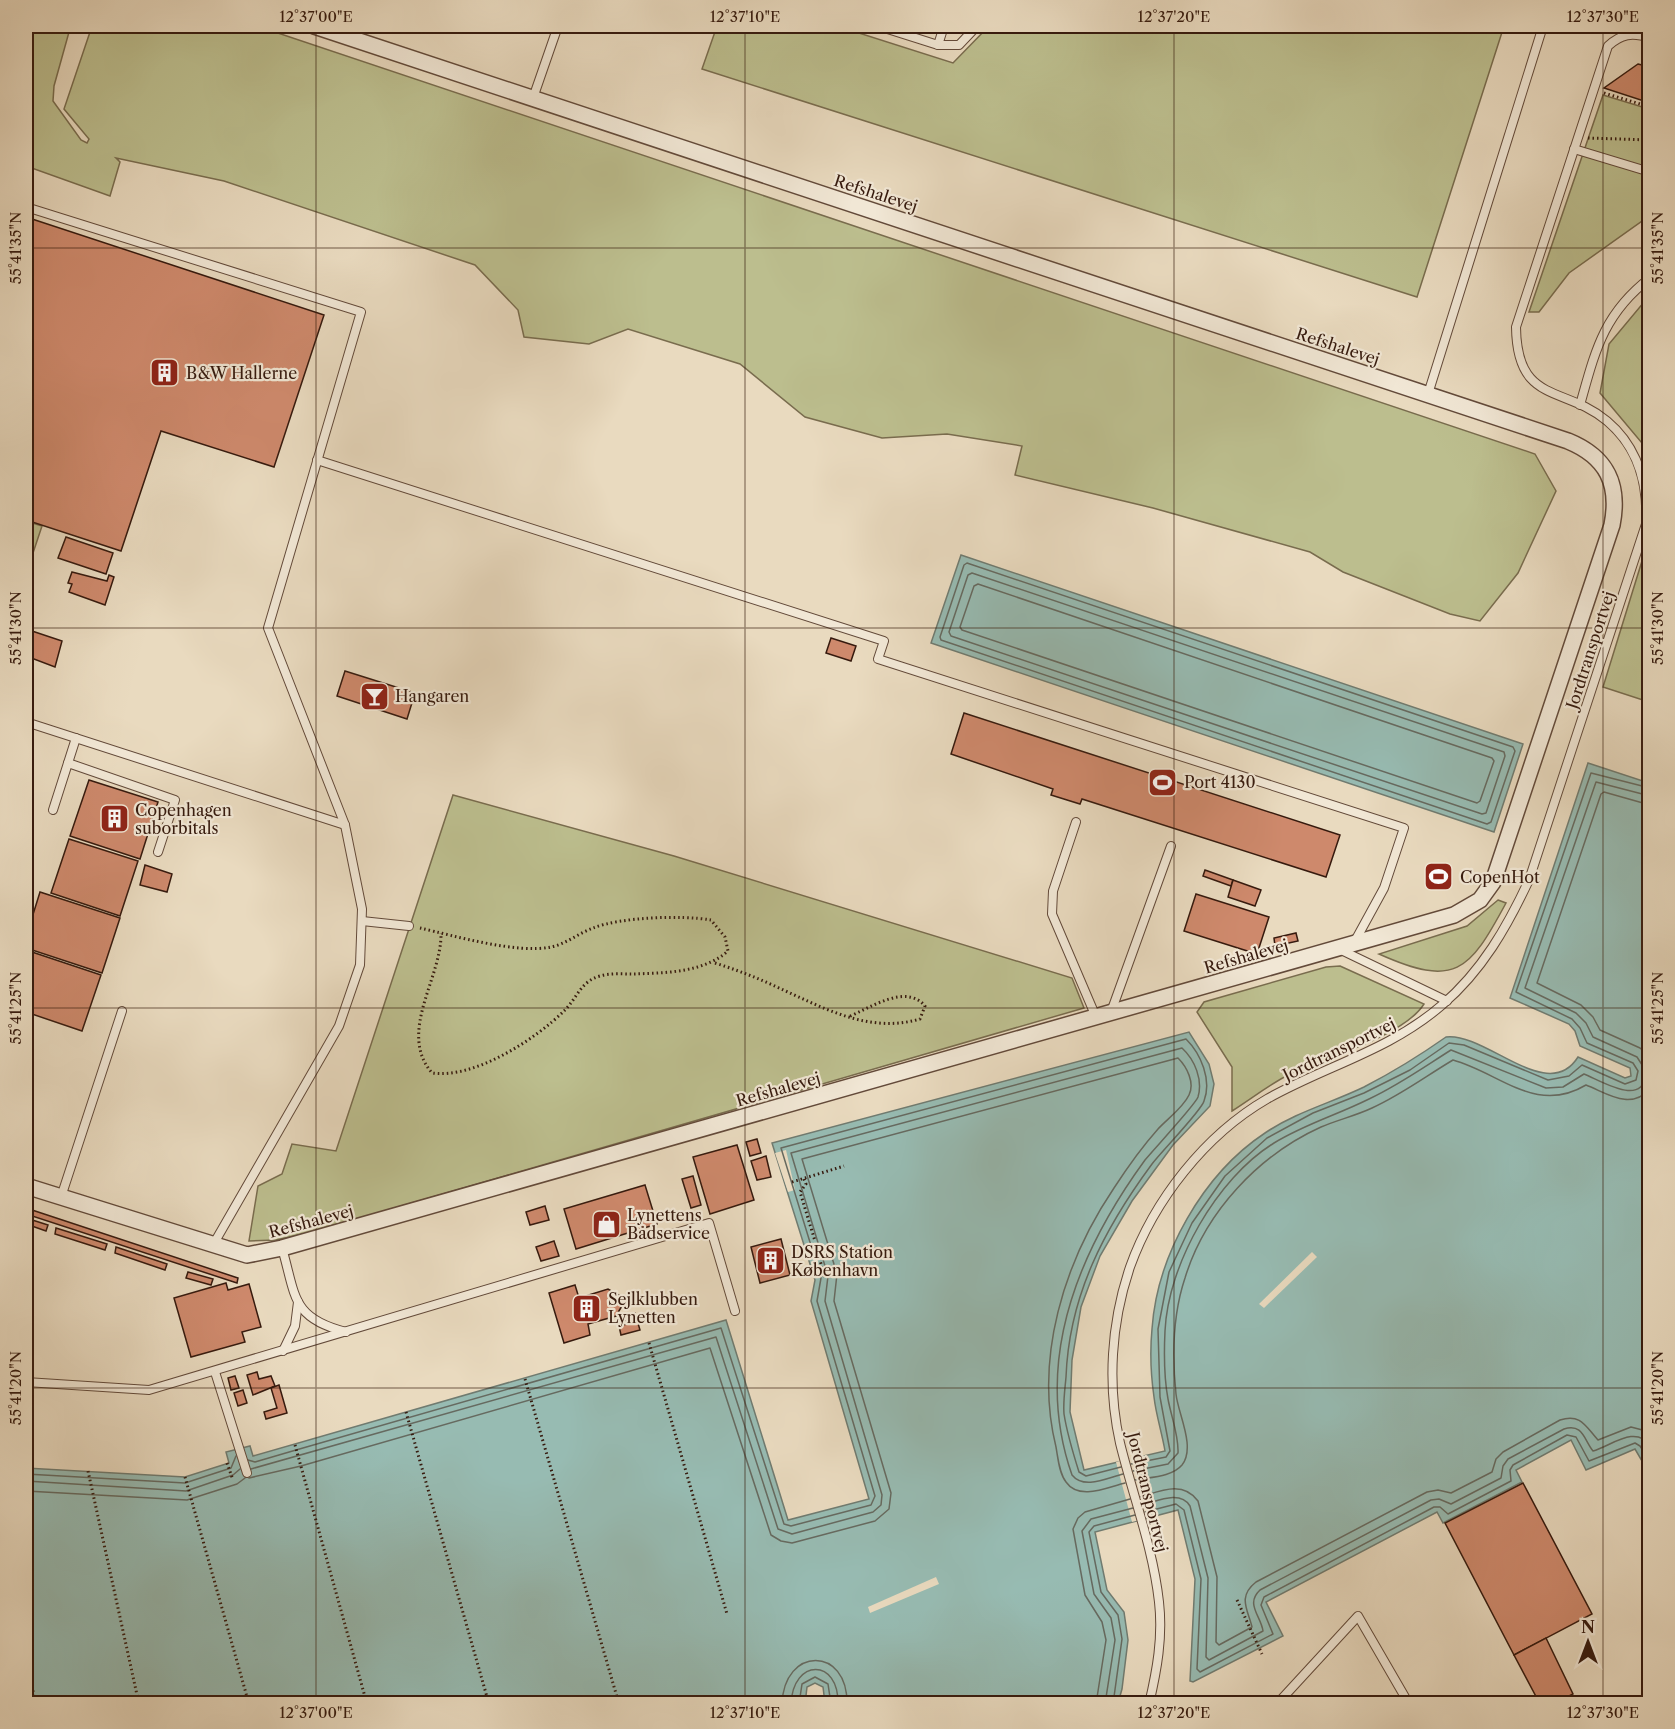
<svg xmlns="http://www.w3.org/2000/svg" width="1675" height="1729" viewBox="0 0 1675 1729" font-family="'Libre Caslon Text',serif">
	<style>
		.green { fill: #bcbe8e; stroke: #796c4e; stroke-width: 1.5 }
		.water { fill: #97bbb2; stroke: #707b70; stroke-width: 1.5 }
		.pier { fill: #e9dabf }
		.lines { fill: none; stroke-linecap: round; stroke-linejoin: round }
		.shore { stroke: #666a60; stroke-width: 1.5 }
		.building { fill: #ce896c; stroke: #361a0e; stroke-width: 1.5 }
		.service-casing { stroke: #634a3a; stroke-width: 10 }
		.minor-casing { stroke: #634a3a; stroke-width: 18 }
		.path { stroke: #361a0e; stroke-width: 3; stroke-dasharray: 1.5 3; stroke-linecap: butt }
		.service { stroke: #f1e7d5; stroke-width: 8 }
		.minor { stroke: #f1e7d5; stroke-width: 15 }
		.ticks { fill: none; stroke: #361a0e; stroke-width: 1.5; stroke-opacity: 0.45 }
		.labels { text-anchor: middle; stroke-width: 4.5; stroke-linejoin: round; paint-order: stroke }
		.street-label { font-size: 16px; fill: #361a0e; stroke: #f1e7d5 }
		.poi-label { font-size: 16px; fill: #361a0e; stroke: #f1e7d5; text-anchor: start }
		.neatline { fill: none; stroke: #361a0e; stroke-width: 2 }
		.ticks-label { font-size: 15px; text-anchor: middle; fill: #361a0e }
	</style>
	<rect width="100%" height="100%" fill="#e9dabf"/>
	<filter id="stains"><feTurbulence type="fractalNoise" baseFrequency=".00333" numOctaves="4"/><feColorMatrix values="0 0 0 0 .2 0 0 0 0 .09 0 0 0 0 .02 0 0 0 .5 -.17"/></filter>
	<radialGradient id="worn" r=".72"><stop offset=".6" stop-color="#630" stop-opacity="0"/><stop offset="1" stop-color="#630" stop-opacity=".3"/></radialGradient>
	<g class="green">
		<polygon points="26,26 83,26 69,32 54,86 53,101 81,140 87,143 89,139 64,109 92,26 257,26 1535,454 1556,491 1518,573 1480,621 1450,614 1343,572 1310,552 1153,508 1015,475 1022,446 947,434 882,438 805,417 740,364 628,329 589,344 524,337 518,310 475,265 224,181 116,158 120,162 110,196 26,166"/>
		<polygon points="717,26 837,26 953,63 989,26 1203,26 1226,33 1228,26 1504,26 1417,297 702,69"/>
		<polygon points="1603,95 1649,109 1649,216 1569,273 1539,312 1529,312"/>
		<polygon points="1649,296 1649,465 1642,443 1600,393 1609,344"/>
		<polygon points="26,521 42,526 26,574"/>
		<polygon points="1649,526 1650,702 1649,702 1603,687 1646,548"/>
		<polygon points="453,795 674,856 1072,978 1084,1008 312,1232 276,1240 249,1241 258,1186 282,1174 292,1144 336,1151"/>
		<path d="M1498 900 1506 903C1469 972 1455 988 1379 954L1467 926Z"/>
		<path d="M1340 966 1424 1004C1404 1036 1325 1058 1290 1074 1270 1084 1251 1099 1232 1111V1067L1197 1012 1204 1002 1326 967Z"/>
	</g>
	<g class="water">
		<polygon points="961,555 1523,744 1494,832 931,643"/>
		<path d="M1588 763 1649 783V1473L1635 1449 1586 1470 1571 1440 1516 1470 1522 1482 1443 1523 1437 1512 1266 1602 1283 1636 1193 1682 1190 1681 1195 1579 1178 1510 1095 1532 1107 1590 1124 1612 1128 1640 1122 1689 1118 1703H825L823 1687 815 1683 807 1687 805 1704 26 1703V1468L185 1477 229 1463 226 1452 250 1446 253 1456 726 1320 788 1520 869 1499 811 1301 815 1280 772 1143 1189 1032 1209 1064 1214 1084 1210 1106 1173 1145 1132 1201 1100 1256 1081 1307 1072 1360 1070 1412 1084 1470 1165 1451C1162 1433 1156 1415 1154 1397 1151 1376 1150 1350 1152 1329 1157 1255 1203 1174 1265 1133 1296 1112 1331 1103 1364 1087 1393 1072 1419 1056 1446 1037 1486 1032 1548 1105 1578 1057L1625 1078 1631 1076 1630 1068 1580 1046 1575 1031 1569 1024 1510 998Z"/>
	</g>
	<g class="pier">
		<polygon points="786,1150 795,1190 788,1192 775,1153"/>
		<polygon points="1312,1252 1317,1257 1264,1308 1259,1304"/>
		<polygon points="1134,1457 1151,1517 1132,1522 1116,1462"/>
		<polygon points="936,1577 939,1584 870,1613 868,1607"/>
	</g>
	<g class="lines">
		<g class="shore">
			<polygon points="967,563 1513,747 1515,751 1491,822 1487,824 941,640 940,637 964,565"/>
			<polygon points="972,573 1504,752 1505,756 1486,813 1482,814 951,636 949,632 968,575"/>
			<polygon points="978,584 1492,758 1494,761 1480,801 1477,803 962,630 960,627 974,586"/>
			<polyline points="1650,805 1604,792 1601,794 1537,983 1581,1005 1593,1017 1600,1030 1640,1048 1650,1057"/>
			<path d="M248 1460 255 1462 296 1450 721 1328 784 1524 791 1526 871 1505 875 1496 817 1301 821 1278 781 1148 1186 1039C1201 1054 1212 1080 1204 1101 1202 1110 1161 1152 1152 1164 1104 1229 1069 1296 1066 1377 1065 1389 1063 1402 1064 1414 1067 1433 1073 1453 1079 1472L1086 1476 1121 1467"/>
			<polyline points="1131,1464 1166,1457 1170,1451 1160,1397 1158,1329 1169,1272 1192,1223 1225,1176 1267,1138 1313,1113 1364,1093 1410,1070 1449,1043 1464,1045 1548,1080 1569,1076 1582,1065 1625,1084 1636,1080 1638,1071 1633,1063 1587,1043 1580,1028 1572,1019 1516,992 1591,773 1650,788"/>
			<path d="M251 1469 716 1337 778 1529 792 1534 873 1512 881 1505 882 1495 825 1301 828 1276 791 1153 1182 1048C1195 1060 1203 1080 1198 1097 1195 1105 1154 1149 1145 1160 1078 1252 1032 1361 1072 1475 1084 1490 1107 1478 1123 1474"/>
			<path d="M1133 1471 1168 1464 1178 1453C1179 1436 1171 1416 1168 1399 1164 1378 1164 1352 1165 1331 1168 1264 1217 1178 1274 1143 1305 1124 1337 1115 1369 1099 1399 1085 1424 1067 1451 1050L1546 1088 1563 1087 1584 1074C1602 1081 1645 1109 1646 1071L1637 1057 1593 1037 1586 1023 1576 1013 1525 988 1596 782 1650 796"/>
			<polyline points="26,1474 185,1483 231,1468 236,1456"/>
			<path d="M249 1478 301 1466 710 1348 771 1535 781 1541 792 1543 875 1521 889 1509 891 1493 834 1301 837 1274 802 1159 1178 1058C1187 1067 1195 1083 1189 1095 1183 1108 1167 1119 1158 1129 1142 1147 1127 1168 1114 1188 1064 1262 1034 1358 1056 1447 1058 1458 1059 1473 1066 1482 1079 1501 1108 1487 1125 1483"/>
			<path d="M1135 1480C1150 1477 1172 1477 1182 1465 1196 1447 1178 1414 1176 1394 1172 1356 1173 1314 1185 1278 1205 1212 1259 1155 1321 1127 1337 1120 1355 1116 1372 1108 1401 1095 1426 1076 1453 1060 1500 1073 1536 1115 1586 1085 1607 1093 1630 1111 1650 1089"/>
			<polyline points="26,1481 186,1491 233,1475 240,1469"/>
			<polyline points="26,1491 187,1500 237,1484 245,1478"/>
			<path d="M1140 1497C1160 1491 1183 1480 1198 1501L1217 1577 1216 1642 1219 1645 1252 1627C1248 1610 1237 1597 1256 1582L1427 1492 1438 1490 1451 1493 1492 1472 1496 1459 1503 1452 1560 1420C1581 1413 1586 1427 1598 1440L1631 1427 1650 1432"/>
			<path d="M1143 1505C1158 1501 1180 1490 1190 1506L1208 1578 1206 1657 1209 1660 1263 1631C1261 1616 1245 1604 1260 1590L1431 1500 1439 1499 1451 1504 1501 1478 1503 1466 1508 1459 1564 1429C1583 1423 1584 1440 1593 1451 1611 1446 1636 1424 1650 1446"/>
			<polyline points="1145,1512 1176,1504 1184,1510 1201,1579 1197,1669 1200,1672 1273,1634 1261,1605 1264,1597 1434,1507 1440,1507 1448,1514 1511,1481 1510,1470 1513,1465 1567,1435 1576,1437 1589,1461 1635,1443 1640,1446 1650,1461"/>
			<path d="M782 1704C784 1646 848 1646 847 1704"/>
			<path d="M791 1704C793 1658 839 1658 838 1704"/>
			<polyline points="799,1704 802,1684 815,1677 828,1684 831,1704"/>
			<polyline points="1096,1704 1106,1640 1102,1622 1085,1595 1073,1529 1078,1518 1085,1512 1130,1499"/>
			<polyline points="1105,1704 1115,1640 1111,1618 1094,1594 1082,1531 1091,1519 1133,1508"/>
			<polyline points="1113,1704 1122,1639 1118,1615 1101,1592 1089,1532 1094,1526 1135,1515"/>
		</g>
	</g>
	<g class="building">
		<polygon points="1638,64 1650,67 1650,103 1604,88"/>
		<polygon points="26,217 324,315 274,467 161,431 121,551 26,520"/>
		<polygon points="66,537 113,553 106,574 58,558"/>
		<polygon points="72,572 107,581 109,575 114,577 105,605 69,592 72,584 68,583"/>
		<polygon points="26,629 62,641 55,667 26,656"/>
		<polygon points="831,638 856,646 851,661 826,653"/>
		<polygon points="345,671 415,693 407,719 337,696"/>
		<polygon points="964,713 1340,835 1326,877 1082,799 1080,804 1051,795 1053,789 951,754"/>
		<polygon points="89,780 158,802 140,859 70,836"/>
		<polygon points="69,839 138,861 120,916 51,893"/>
		<polygon points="145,865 172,874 167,892 140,885"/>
		<polygon points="1205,870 1233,880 1231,886 1203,876"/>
		<polygon points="1233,880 1261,890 1255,906 1228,897"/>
		<polygon points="40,892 120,918 102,973 26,948 26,937"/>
		<polygon points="1196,894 1269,917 1257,954 1184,931"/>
		<polygon points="1296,933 1298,941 1275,946 1274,938"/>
		<polygon points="26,950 101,975 82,1031 26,1012"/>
		<polygon points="757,1139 761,1153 750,1156 746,1142"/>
		<polygon points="737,1145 754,1200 710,1214 693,1157"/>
		<polygon points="766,1156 771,1177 757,1180 751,1161"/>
		<polygon points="693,1176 701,1205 691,1208 682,1179"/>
		<polygon points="645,1185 657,1224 576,1249 564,1209"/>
		<polygon points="545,1206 549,1220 530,1225 526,1212"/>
		<polygon points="26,1208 238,1278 237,1283 26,1214"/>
		<polygon points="26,1218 48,1225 46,1231 26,1224"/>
		<polygon points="56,1228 107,1244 105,1250 55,1234"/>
		<polygon points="781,1239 790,1275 760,1283 751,1247"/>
		<polygon points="554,1241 559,1256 541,1261 536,1247"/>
		<polygon points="116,1247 167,1264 165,1270 115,1253"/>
		<polygon points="188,1272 213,1279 211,1285 186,1278"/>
		<polygon points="226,1283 228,1290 249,1284 261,1327 242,1332 245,1342 191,1357 174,1298"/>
		<polygon points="575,1285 579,1298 608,1289 626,1299 616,1316 588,1324 590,1335 564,1343 549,1293"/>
		<polygon points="635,1313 640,1330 621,1335 619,1326 627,1324 624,1316"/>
		<polygon points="257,1372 259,1379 271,1376 275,1386 253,1395 247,1375"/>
		<polygon points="235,1376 239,1388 231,1390 228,1378"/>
		<polygon points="279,1385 287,1413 266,1419 264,1412 277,1408 271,1388"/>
		<polygon points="243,1390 247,1403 238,1406 234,1393"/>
		<polygon points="1523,1483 1592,1614 1514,1655 1445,1523"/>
		<polygon points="1546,1638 1573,1694 1553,1704 1540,1704 1514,1655"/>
	</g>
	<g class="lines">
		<defs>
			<g id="service">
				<polyline points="878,26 938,45 944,26"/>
				<polyline points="938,45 959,45 977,26"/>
				<polyline points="533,98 558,26"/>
				<polyline points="1574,149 1650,172"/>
				<polyline points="26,207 361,312 268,628 345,825 362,909 360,965 339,1026 213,1245"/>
				<polyline points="1428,394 1543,26"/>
				<path d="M1580 405C1595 352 1603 314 1650 278"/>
				<polyline points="317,460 884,641 878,659 1404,828 1384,888 1355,941"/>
				<polyline points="26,722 345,825"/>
				<polyline points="68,763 175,800 158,852"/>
				<polyline points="53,810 76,738"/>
				<polyline points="1076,822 1053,891 1052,914 1096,1017"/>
				<polyline points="362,921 409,926"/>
				<polyline points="1339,949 1447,1001"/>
				<polyline points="1111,1012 1171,846"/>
				<polyline points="61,1197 122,1011"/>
				<path d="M282 1248C296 1296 291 1318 346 1332"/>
				<polyline points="283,1351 295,1326 298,1302"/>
				<polyline points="215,1372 247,1473"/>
				<polyline points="26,1382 149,1390 709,1223 735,1311"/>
				<path d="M1149 1704C1157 1670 1163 1637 1159 1602 1153 1548 1133 1496 1120 1443 1107 1385 1111 1323 1130 1267 1154 1200 1205 1135 1267 1099 1325 1066 1389 1051 1442 1005 1482 971 1507 927 1529 880L1646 524C1648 484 1639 448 1607 421 1564 385 1517 405 1516 327L1608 46C1621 34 1632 32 1650 38"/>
				<polyline points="1277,1704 1358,1616 1409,1704"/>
			</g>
			<path id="minor" d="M26 1186 247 1255 282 1248 1454 915 1480 900 1493 882 1612 525C1620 484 1607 457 1568 441L314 26"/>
		</defs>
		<use href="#service" class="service-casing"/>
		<use href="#minor" class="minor-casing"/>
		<g class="path">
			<polyline points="1604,93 1650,107"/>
			<polyline points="1588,138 1650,140"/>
			<path d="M420 928C455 936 517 954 551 947 566 944 579 933 593 928 621 917 682 915 711 920L725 937 728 951C703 973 664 973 632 974 622 974 610 973 600 976 581 981 577 998 565 1010 535 1040 474 1079 432 1073 397 1032 442 978 441 933"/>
			<path d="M715 963C737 970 758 978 779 988 824 1008 869 1034 920 1019L925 1006C906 983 870 1008 848 1017"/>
			<polyline points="804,1179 806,1184 800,1192 815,1241"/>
			<polyline points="792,1182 844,1166"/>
			<polyline points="816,1245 825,1279"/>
			<polyline points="807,1253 817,1249"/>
			<polyline points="649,1343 727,1614"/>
			<polyline points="525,1379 619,1704"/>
			<polyline points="406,1412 489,1704"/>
			<polyline points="295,1445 367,1704"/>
			<polyline points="227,1463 233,1480"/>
			<polyline points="88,1471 139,1704"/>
			<polyline points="185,1477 249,1704"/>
			<polyline points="1237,1600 1262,1654"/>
			<polyline points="26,1646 35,1704"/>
		</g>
		<use href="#service" class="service"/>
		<use href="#minor" class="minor"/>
	</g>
	<path class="ticks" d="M316 26V1704M745 26V1704M1174 26V1704M1603 26V1704M26 248H1650M26 628H1650M26 1008H1650M26 1388H1650"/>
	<defs>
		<symbol id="building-square" viewBox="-11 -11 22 22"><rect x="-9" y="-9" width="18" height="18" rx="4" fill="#8f2418" stroke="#f1e7d5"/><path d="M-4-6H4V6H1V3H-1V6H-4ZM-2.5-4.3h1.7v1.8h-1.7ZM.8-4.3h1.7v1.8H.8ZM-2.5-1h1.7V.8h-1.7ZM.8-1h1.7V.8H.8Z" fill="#fff"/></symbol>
		<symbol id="bar-square" viewBox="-11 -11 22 22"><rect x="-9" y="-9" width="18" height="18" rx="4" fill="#8f2418" stroke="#f1e7d5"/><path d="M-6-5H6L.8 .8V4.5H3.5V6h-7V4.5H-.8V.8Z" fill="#fff"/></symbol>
		<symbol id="stadium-square" viewBox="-11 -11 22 22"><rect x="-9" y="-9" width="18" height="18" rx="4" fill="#8f2418" stroke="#f1e7d5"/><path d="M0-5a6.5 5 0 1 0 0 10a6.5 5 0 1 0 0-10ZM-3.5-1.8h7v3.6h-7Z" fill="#fff"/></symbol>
		<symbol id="shop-square" viewBox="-11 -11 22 22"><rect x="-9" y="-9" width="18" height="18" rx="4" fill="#8f2418" stroke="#f1e7d5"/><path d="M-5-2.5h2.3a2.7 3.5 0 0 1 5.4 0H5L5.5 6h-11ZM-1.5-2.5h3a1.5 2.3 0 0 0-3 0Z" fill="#fff"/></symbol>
	</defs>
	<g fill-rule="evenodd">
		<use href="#building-square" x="148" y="356" width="33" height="33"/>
		<use href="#bar-square" x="358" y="680" width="33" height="33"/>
		<use href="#stadium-square" x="1146" y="766" width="33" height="33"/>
		<use href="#building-square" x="98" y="802" width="33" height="33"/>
		<use href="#stadium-square" x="1422" y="860" width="33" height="33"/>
		<use href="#shop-square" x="590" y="1208" width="33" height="33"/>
		<use href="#building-square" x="754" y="1244" width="33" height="33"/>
		<use href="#building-square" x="570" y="1292" width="33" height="33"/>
	</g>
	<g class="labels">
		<g class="street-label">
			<text transform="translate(876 193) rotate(18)" y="6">Refshalevej</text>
			<text transform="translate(1338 346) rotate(18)" y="6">Refshalevej</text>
			<text transform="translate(1590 650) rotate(-72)" y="6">Jordtransportvej</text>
			<text transform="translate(1246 956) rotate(-16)" y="6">Refshalevej</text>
			<text transform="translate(1339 1049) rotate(-26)" y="6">Jordtransportvej</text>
			<text transform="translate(778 1089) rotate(-16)" y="6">Refshalevej</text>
			<text transform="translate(311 1221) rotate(-15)" y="6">Refshalevej</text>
			<text transform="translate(1148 1492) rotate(76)" y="6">Jordtransportvej</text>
		</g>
		<g class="poi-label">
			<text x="186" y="379">B&amp;W Hallerne</text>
			<text x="395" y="702">Hangaren</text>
			<text x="1184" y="788">Port 4130</text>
			<text x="135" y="816">Copenhagen<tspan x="135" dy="18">suborbitals</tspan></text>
			<text x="1460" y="883">CopenHot</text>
			<text x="627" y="1221">Lynettens<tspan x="627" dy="18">Bådservice</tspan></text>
			<text x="791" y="1258">DSRS Station<tspan x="791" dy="18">København</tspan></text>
			<text x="608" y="1305">Sejlklubben<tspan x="608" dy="18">Lynetten</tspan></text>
		</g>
	</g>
	<rect width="1675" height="1729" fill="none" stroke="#e9dabf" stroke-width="66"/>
	<g transform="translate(1588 1642)" stroke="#f1e7d5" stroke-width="4.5" paint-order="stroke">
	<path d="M0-4.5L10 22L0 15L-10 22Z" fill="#361a0e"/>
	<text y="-9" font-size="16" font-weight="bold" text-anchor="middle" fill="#361a0e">N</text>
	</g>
	<rect x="33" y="33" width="1609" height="1663" class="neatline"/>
	<g class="ticks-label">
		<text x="316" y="22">12°37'00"E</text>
		<text x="745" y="22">12°37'10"E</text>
		<text x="1174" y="22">12°37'20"E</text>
		<text x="1603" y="22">12°37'30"E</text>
		<text transform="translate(16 248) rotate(-90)" y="5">55°41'35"N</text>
		<text transform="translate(1658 248) rotate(-90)" y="5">55°41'35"N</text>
		<text transform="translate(16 628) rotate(-90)" y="5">55°41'30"N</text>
		<text transform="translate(1658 628) rotate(-90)" y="5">55°41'30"N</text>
		<text transform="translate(16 1008) rotate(-90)" y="5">55°41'25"N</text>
		<text transform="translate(1658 1008) rotate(-90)" y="5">55°41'25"N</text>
		<text transform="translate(16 1388) rotate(-90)" y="5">55°41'20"N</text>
		<text transform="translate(1658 1388) rotate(-90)" y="5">55°41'20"N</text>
		<text x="316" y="1718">12°37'00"E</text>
		<text x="745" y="1718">12°37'10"E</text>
		<text x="1174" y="1718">12°37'20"E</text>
		<text x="1603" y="1718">12°37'30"E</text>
	</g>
	<rect width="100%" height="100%" filter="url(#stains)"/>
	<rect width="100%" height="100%" fill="url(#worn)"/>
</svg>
